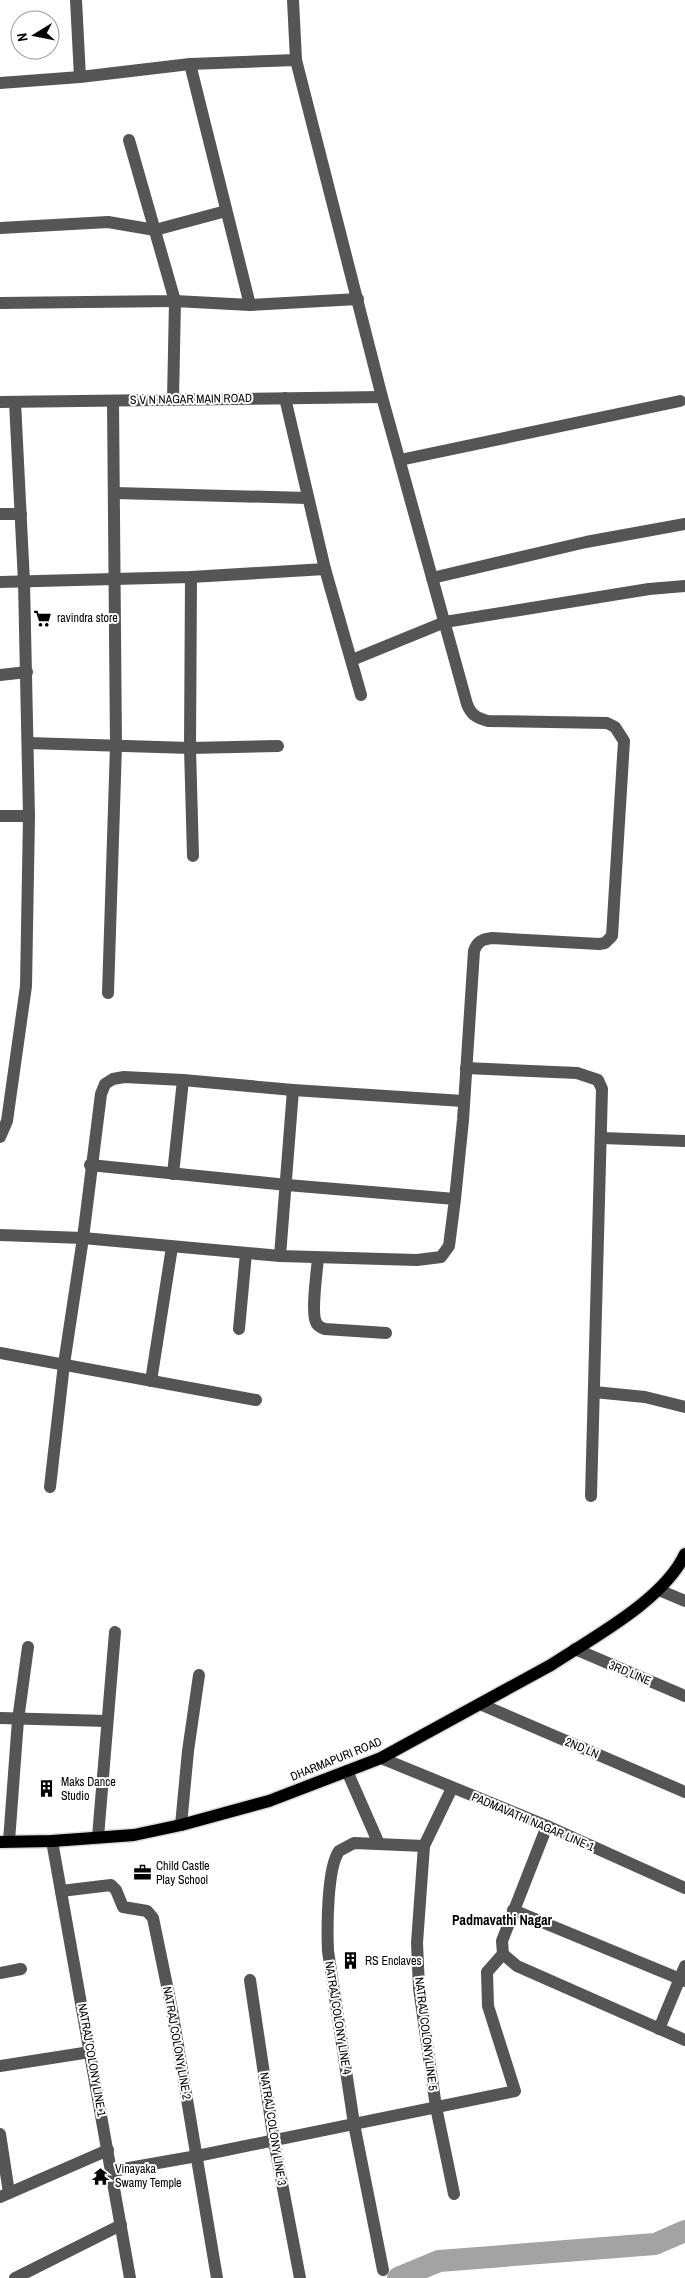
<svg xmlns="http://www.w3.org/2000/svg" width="685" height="2278" viewBox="0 0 685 2278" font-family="'Archivo Narrow',sans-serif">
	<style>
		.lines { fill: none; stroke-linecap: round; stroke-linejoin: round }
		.river { stroke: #a3a3a3; stroke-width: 22 }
		.major-casing { stroke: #dbdbdb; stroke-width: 15 }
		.minor { stroke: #555; stroke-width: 12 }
		.major { stroke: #000; stroke-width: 12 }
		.labels { text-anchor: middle; stroke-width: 4; stroke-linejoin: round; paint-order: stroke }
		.street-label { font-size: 12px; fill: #000; stroke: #fff }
		.poi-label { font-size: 12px; fill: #000; stroke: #fff; text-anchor: start }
		.neighbourhood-label { font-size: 14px; font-weight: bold; fill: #000; stroke: #fff }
	</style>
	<rect width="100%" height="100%" fill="#fff"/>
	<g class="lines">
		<polyline class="river" points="398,2278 439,2261 655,2244 685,2231"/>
		<defs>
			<path id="major" d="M0 1842 52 1841 134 1835 181 1825 269 1801 381 1758 551 1665C592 1638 664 1600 685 1554"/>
		</defs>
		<use href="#major" class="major-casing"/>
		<g class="minor">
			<polyline points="76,0 80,77"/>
			<polyline points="190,64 250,305"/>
			<polyline points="0,83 80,77 190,64 296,60 293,0"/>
			<polyline points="0,228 108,222 155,230 226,211"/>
			<polyline points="0,303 175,301 129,140"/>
			<polyline points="285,398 325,569 361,695"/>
			<polyline points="173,400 175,301 250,305 358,299"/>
			<polyline points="0,402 382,397"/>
			<polyline points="400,460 680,401"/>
			<polyline points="115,493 308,498"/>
			<polyline points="0,514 21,514"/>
			<polyline points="191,577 190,748 193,856"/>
			<polyline points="432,578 586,542 685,524"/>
			<polyline points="0,582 191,577 325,569"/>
			<polyline points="352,660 445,622 649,589 685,586"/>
			<polyline points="0,675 27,672"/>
			<polyline points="28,743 190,748 278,746"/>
			<polyline points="0,816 29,816"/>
			<polyline points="108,993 116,746 113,401"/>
			<polyline points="466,1068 577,1073 598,1080 602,1089 591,1496"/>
			<polyline points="0,1137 7,1121 26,986 29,816 24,582 15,402"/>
			<polyline points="602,1138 685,1141"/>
			<polyline points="90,1165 287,1185 455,1199"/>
			<polyline points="173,1174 183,1080"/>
			<path d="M0 1235 83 1238 280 1256 417 1260 441 1257 449 1246 455 1199 463 1120 474 951C477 942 482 939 492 938L599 944 605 943 612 936 624 741 615 727 607 723 488 721C477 718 471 715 467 704L382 397 296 60"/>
			<polyline points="280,1256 293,1090"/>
			<path d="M318 1258C317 1270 311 1313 316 1322 317 1326 322 1328 325 1329L386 1333"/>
			<polyline points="239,1329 246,1253"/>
			<polyline points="0,1353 256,1400"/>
			<polyline points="151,1381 172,1247"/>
			<polyline points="594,1392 645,1397 685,1407"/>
			<polyline points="50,1487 64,1364 83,1238 101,1094 105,1084 113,1079 124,1077 183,1080 293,1090 463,1101"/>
			<polyline points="659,1590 685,1601"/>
			<polyline points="575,1649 685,1696"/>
			<polyline points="480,1704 685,1792"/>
			<polyline points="0,1718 107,1721"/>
			<polyline points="381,1758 547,1826 685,1888"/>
			<polyline points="347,1771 379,1844"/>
			<polyline points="452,1788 424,1846 417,1943 419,1988 436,2107 454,2194"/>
			<polyline points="181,1825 188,1751 199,1675"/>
			<polyline points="547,1826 502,1941 503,1954 517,1966 685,2040"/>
			<polyline points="98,1837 115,1632"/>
			<polyline points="9,1841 18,1720 28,1647"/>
			<polyline points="52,1841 130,2278"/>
			<polyline points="61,1891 111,1885 116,1890 123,1907 147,1911 153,1918 172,2010 217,2278"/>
			<polyline points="513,1910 685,1981"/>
			<polyline points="0,1973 21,1969"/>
			<polyline points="250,1980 274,2141 300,2278"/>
			<polyline points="659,2029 685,1966"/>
			<polyline points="0,2066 90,2052"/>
			<polyline points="0,2134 9,2193"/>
			<polyline points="112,2171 197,2156 515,2091 488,2006 487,1972 503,1954"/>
			<polyline points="0,2197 108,2150"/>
			<path d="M383 2270 354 2124 328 1951C327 1928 327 1868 339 1851L354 1843 424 1846"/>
			<polyline points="15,2278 121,2225"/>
		</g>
		<use href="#major" class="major"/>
	</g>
	<defs>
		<symbol id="supermarket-bare" viewBox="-9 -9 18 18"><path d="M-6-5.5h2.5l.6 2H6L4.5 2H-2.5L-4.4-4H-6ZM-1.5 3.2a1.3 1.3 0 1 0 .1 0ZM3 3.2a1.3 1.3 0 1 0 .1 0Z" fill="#000" stroke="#fff" stroke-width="2.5" paint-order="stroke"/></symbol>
		<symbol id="building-bare" viewBox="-9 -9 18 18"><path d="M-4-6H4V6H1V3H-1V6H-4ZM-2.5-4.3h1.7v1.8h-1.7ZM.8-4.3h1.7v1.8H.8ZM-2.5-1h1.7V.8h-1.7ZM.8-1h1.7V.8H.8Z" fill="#000" stroke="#fff" stroke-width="2.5" paint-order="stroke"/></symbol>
		<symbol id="office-bare" viewBox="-9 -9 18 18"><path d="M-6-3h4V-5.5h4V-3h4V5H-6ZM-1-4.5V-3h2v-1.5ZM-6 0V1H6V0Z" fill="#000" stroke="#fff" stroke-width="2.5" paint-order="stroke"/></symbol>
		<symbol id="temple-bare" viewBox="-9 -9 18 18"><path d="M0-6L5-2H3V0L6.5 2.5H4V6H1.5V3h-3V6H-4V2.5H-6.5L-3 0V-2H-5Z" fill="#000" stroke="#fff" stroke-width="2.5" paint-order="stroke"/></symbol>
	</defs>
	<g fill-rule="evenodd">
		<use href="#supermarket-bare" x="30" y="606" width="25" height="25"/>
		<use href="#building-bare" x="34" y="1776" width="25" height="25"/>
		<use href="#office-bare" x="130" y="1860" width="25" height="25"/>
		<use href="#building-bare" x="338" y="1948" width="25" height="25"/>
		<use href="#temple-bare" x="88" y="2164" width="25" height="25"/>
	</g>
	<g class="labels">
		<g class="street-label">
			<text transform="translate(191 399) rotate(-1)" y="4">S V N NAGAR MAIN ROAD</text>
			<text transform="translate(630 1673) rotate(23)" y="4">3RD LINE</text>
			<text transform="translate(582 1748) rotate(23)" y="4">2ND LN</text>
			<text transform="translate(336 1759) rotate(-22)" y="4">DHARMAPURI ROAD</text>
			<text transform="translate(533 1822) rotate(23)" y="4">PADMAVATHI NAGAR LINE 1</text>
			<text transform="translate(338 2018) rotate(81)" y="4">NATRAJ COLONY LINE 4</text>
			<text transform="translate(426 2034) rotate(83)" y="4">NATRAJ COLONY LINE 5</text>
			<text transform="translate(177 2043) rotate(80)" y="4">NATRAJ COLONY LINE 2</text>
			<text transform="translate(92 2060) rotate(80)" y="4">NATRAJ COLONY LINE 1</text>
			<text transform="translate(273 2129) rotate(81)" y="4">NATRAJ COLONY LINE 3</text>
		</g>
		<g class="poi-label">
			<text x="57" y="622">ravindra store</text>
			<text x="61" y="1786">Maks Dance<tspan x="61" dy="14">Studio</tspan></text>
			<text x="156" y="1870">Child Castle<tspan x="156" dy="14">Play School</tspan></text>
			<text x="365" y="1965">RS Enclaves</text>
			<text x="115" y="2173">Vinayaka<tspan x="115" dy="14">Swamy Temple</tspan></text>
		</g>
		<g class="neighbourhood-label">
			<text x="502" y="1925">Padmavathi Nagar</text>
		</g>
	</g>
	<g transform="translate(35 35) rotate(260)"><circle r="24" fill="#ffffff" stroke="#999999"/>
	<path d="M0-4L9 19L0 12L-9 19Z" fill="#000000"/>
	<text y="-8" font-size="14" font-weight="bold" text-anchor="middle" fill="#000000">N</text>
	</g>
</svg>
